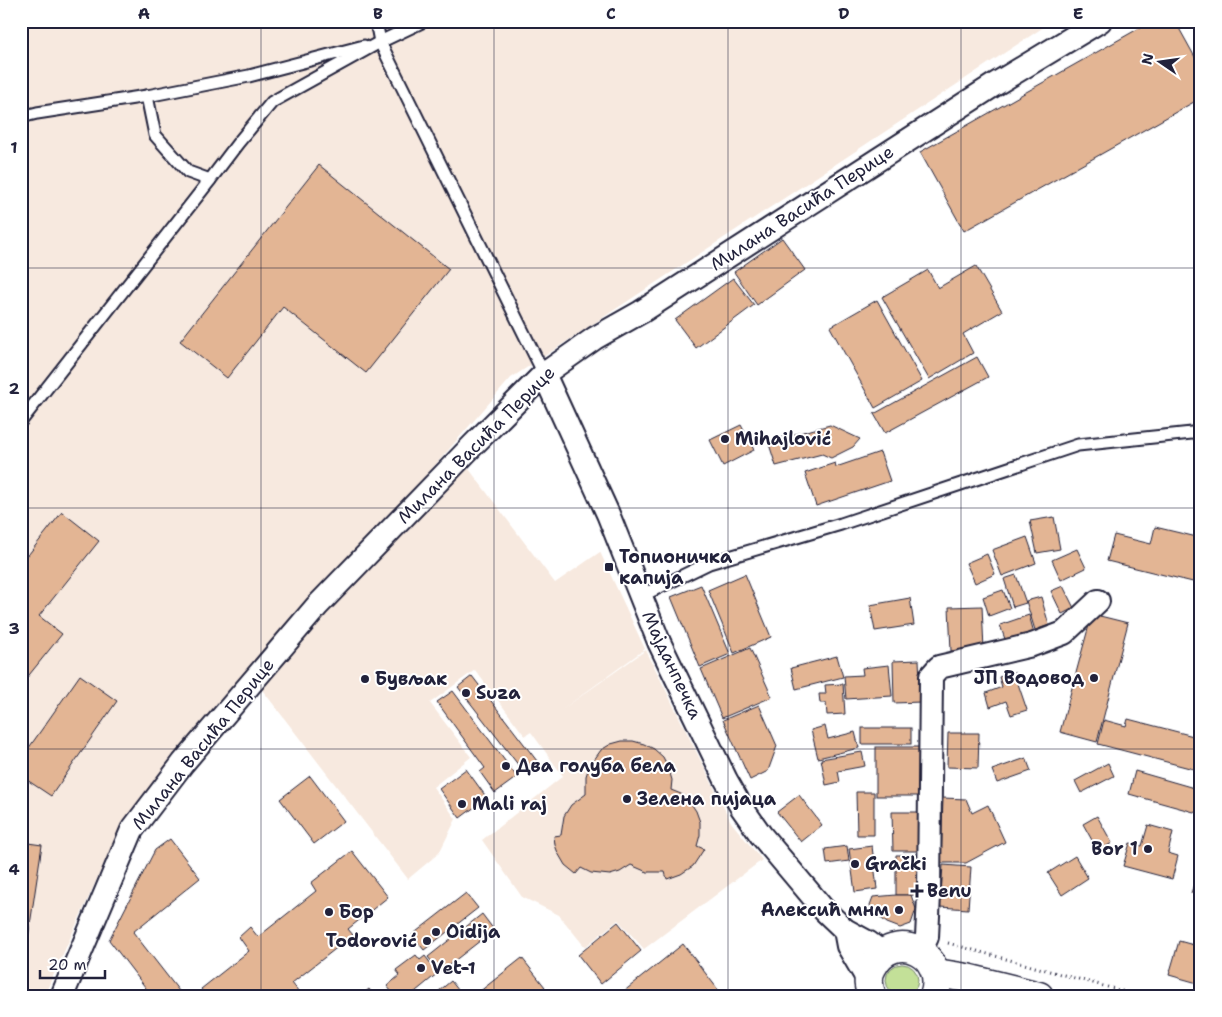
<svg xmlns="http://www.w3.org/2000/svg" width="1222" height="1017" viewBox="0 0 1222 1017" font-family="'Shantell Sans',sans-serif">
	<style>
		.built { fill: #f7e9df }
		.green { fill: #c3e098; stroke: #72816a }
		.building { fill: #e3b594; stroke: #22223b }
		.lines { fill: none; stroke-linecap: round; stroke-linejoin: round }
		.service-casing { stroke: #22223b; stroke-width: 15 }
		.minor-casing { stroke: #22223b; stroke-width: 26 }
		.tertiary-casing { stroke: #22223b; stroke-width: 31 }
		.path { stroke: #22223b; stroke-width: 3; stroke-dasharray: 1 4; stroke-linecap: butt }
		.service { stroke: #fff; stroke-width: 11 }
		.minor { stroke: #fff; stroke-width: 22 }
		.tertiary { stroke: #fff; stroke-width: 28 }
		.grid { fill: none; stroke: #22223b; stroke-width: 1; stroke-opacity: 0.55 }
		.poi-dot { fill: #22223b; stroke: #fff; stroke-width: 2 }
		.labels { text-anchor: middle; stroke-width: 4; stroke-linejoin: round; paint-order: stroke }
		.street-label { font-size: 18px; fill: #22223b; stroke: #fff }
		.poi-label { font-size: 18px; font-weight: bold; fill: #22223b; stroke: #fff; text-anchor: start }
		.neatline { fill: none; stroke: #22223b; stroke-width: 2 }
		.grid-label { font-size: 16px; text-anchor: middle; font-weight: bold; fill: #22223b }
	</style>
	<rect width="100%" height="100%" fill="#fff"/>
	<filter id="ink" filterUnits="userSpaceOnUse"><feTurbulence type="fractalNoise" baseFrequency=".02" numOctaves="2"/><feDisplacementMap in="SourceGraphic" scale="10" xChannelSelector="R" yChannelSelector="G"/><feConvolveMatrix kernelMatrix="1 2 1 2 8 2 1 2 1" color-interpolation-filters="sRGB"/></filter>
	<g filter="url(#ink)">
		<g class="built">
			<polygon points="21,21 1053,21 511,378 121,826 44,996 21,996"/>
			<polygon points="466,465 555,583 600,552 645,649 560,711 646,650 731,822 762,860 644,949 618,920 585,947 559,915 522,897 482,840 563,776 531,732 525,736 475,670 430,703 471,757 433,787 456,819 439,853 408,879 260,687 321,611"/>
		</g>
		<circle class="green" cx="902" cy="980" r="16"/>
		<g class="building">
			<polygon points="1152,21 1175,21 1201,68 1201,98 964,231 920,152"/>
			<polygon points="319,165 449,269 366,373 283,307 227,378 180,341"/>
			<polygon points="782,238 805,270 757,305 734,272"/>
			<polygon points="976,266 1002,311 963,334 973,353 929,379 882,297 928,270 938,288"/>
			<polygon points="733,278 754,305 696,348 675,320"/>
			<polygon points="877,300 922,381 875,408 830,327"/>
			<polygon points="977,357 988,377 885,433 874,414"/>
			<polygon points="741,425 754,450 723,466 710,440"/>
			<polygon points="830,425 860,439 853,447 831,458 822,454 776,466 768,441"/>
			<polygon points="880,452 890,481 816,506 805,473 835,463 836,467"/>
			<polygon points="62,512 99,541 39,616 62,634 21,685 21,564"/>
			<polygon points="1054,517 1060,549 1037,553 1030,521"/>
			<polygon points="1155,527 1201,538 1201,584 1107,561 1114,535 1151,544"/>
			<polygon points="1027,537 1036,563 1002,576 992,550"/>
			<polygon points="1077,549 1086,568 1061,580 1052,560"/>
			<polygon points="987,554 995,574 975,583 966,563"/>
			<polygon points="745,574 771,637 734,653 708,590"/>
			<polygon points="1016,575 1026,603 1013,607 1004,579"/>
			<polygon points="701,585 730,654 700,667 671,597"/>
			<polygon points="1063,586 1074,608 1062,614 1051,591"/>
			<polygon points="1003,590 1010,608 989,616 983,597"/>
			<polygon points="1041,597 1049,625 1035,630 1026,601"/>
			<polygon points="910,598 914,625 875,631 870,605"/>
			<polygon points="982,606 984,650 951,651 949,607"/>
			<polygon points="1092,614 1128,623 1097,742 1060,732"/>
			<polygon points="1029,615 1034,633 1006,642 1000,625"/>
			<polygon points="750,648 772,697 722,718 701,669"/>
			<polygon points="837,656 843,677 796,689 791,668"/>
			<polygon points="919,660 921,702 894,703 893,661"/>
			<polygon points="889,665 892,696 846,699 844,676 863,675 862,668"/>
			<polygon points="1014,672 1027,710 1011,715 1006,701 990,707 986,693 1002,687 999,677"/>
			<polygon points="80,675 117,701 51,796 21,776 21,759"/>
			<polygon points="472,676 537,761 523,771 458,687"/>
			<polygon points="843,684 845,714 827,715 826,703 820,703 819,694 826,694 825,685"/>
			<polygon points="453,691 517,777 495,793 480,772 485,768 437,702"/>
			<polygon points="759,705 777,746 768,771 750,780 723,720"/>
			<polygon points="1128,719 1201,738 1201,771 1098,744 1104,720 1126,726"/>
			<polygon points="825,726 828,739 855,732 859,748 818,758 811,730"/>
			<rect x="862" y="728" width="49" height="16"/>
			<polygon points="948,733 979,733 978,768 947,767"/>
			<polygon points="622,741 633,741 644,744 654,749 663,757 668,767 672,780 671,790 681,794 690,802 696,811 700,822 700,835 697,846 704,849 693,866 681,874 667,879 665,872 647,872 631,865 620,872 610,875 591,873 581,868 576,874 565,865 558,853 555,845 554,836 561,835 564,816 571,805 586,794 586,776 589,767 601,750 611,744"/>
			<rect x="876" y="747" width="44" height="49"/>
			<polygon points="862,752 865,766 838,771 840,782 826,785 821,759"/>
			<polygon points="1026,758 1031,771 997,783 992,770"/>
			<polygon points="1108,763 1114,776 1081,793 1075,781"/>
			<polygon points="466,769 487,798 460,818 439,789"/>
			<polygon points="1135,771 1201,790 1201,814 1129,794"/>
			<polygon points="310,776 344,821 314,844 280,799"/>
			<polygon points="856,792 874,792 874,835 857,835"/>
			<polygon points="799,795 822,825 801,842 777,812"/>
			<polygon points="943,798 966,799 972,813 988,805 1005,842 966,863 941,863"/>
			<polygon points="892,812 918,812 918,851 893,851"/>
			<polygon points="1097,816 1112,843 1098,851 1083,824"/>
			<polygon points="1148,825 1173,832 1168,853 1178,856 1172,879 1123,866 1130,843 1142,846"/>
			<polygon points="170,839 200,878 133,932 179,991 173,996 152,996 109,940 155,850"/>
			<polygon points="21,842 42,845 27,945 21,944"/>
			<polygon points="847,846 849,861 827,864 825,849"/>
			<polygon points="872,846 877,889 855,892 849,849"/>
			<polygon points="352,851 388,897 348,929 353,935 292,983 299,992 295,996 206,996 201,989 249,951 239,937 250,927 258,937 316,891 311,883"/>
			<polygon points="896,855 919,855 920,895 896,895"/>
			<polygon points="1075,856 1088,878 1062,895 1048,873"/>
			<polygon points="1201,863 1201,896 1191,893"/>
			<polygon points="943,865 971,867 968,909 940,907"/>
			<polygon points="466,893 478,908 424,950 412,935"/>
			<polygon points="896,895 911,895 916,909 911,924 900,928 887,923 873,912 870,905 873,897"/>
			<polygon points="482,914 494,930 440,972 428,957"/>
			<polygon points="618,922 641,951 601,984 578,955"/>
			<polygon points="1179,941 1201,947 1201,984 1169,975"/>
			<polygon points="683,944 723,996 618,996"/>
			<polygon points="416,955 420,960 425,956 438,973 410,996 395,996 387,986 400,975 396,970"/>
			<polygon points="522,958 545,987 533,996 474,996"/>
			<polygon points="451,981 463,996 433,996"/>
			<polygon points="369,989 375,996 360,996"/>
		</g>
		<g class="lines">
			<defs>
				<g id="service">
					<polyline points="376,21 380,42 544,374"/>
					<polyline points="147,96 249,76 364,46"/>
					<polyline points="21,117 37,113 147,96 155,135 188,172 210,180 238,143 272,102 380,42 424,21"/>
					<polyline points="21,421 210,180"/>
					<polyline points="641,596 709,563 841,524 1078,445 1201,432"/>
				</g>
				<g id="minor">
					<polyline points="544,374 608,514 659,642 726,780 742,808 761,835 824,910 845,930 869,943 883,953"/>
					<polyline points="845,930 848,946 868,980"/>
					<polyline points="920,952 927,937 929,895 931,676 939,667 1032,645 1064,633 1098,601"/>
					<polyline points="62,996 132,830 183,763 317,606 474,444 544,374 595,338 641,312 994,85 1100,21"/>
				</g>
				<g id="tertiary">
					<polyline points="936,973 967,978 1039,996"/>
					<path d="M872 996C868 986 867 975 873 966 894 927 949 954 934 996"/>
				</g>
			</defs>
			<use href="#service" class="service-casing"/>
			<use href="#minor" class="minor-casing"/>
			<use href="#tertiary" class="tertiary-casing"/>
			<polyline class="path" points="948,943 1140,996"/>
			<use href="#service" class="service"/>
			<use href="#minor" class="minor"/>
			<use href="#tertiary" class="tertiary"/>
		</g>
	</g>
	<path class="grid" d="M261 21V996M494 21V996M728 21V996M961 21V996M21 268H1201M21 508H1201M21 749H1201"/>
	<g class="poi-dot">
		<circle cx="725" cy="439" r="5"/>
		<rect x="604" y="562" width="10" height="10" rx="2.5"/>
		<circle cx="1094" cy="678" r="5"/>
		<circle cx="365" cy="679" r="5"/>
		<circle cx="466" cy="693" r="5"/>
		<circle cx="506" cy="766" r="5"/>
		<circle cx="627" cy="799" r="5"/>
		<circle cx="462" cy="804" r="5"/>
		<circle cx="1148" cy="849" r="5"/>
		<circle cx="855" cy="864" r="5"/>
		<path d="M914.5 883.5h5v5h5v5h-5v5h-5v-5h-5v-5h5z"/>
		<circle cx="899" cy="910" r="5"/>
		<circle cx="329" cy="912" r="5"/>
		<circle cx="436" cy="932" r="5"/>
		<circle cx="427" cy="941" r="5"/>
		<circle cx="421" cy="968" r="5"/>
	</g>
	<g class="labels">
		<g class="street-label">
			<text transform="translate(802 208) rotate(-33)" y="6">Милана Васића Перице</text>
			<text transform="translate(476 445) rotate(-45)" y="6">Милана Васића Перице</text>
			<text transform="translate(672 665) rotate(65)" y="6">Мајданпечка</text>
			<text transform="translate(203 744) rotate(-51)" y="6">Милана Васића Перице</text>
		</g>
		<g class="poi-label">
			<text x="735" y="445">Mihajlović</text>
			<text x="619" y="563">Топионичка<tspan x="619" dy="21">капија</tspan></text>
			<text x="1084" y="684" text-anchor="end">ЈП Водовод</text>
			<text x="375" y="685">Бувљак</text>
			<text x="476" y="699">Suza</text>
			<text x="516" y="772">Два голуба бела</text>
			<text x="637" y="805">Зелена пијаца</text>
			<text x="472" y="810">Mali raj</text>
			<text x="1138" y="855" text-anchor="end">Bor 1</text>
			<text x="865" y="870">Grački</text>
			<text x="927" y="897">Benu</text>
			<text x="889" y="916" text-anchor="end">Алексић мнм</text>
			<text x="339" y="918">Бор</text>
			<text x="446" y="938">Oidija</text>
			<text x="417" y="947" text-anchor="end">Todorović</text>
			<text x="431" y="974">Vet-1</text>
		</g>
	</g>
	<rect width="1222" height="1017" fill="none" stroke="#fff" stroke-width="55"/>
	<g transform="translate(1160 62) rotate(283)" stroke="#ffffff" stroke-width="4" paint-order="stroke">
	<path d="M0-4L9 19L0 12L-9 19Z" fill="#22223b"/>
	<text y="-8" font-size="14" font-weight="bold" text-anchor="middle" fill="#22223b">N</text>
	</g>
	<path d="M40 970v8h65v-8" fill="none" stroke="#22223b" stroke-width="2.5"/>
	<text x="48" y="970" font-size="15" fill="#22223b" stroke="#ffffff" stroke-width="4" paint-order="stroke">20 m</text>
	<rect x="28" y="28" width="1166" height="962" class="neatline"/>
	<g class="grid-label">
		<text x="144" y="19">A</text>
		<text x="378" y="19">B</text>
		<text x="611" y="19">C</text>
		<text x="844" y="19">D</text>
		<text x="1078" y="19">E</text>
		<text x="14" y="153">1</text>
		<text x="14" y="394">2</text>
		<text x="14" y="634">3</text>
		<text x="14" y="875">4</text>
	</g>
</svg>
